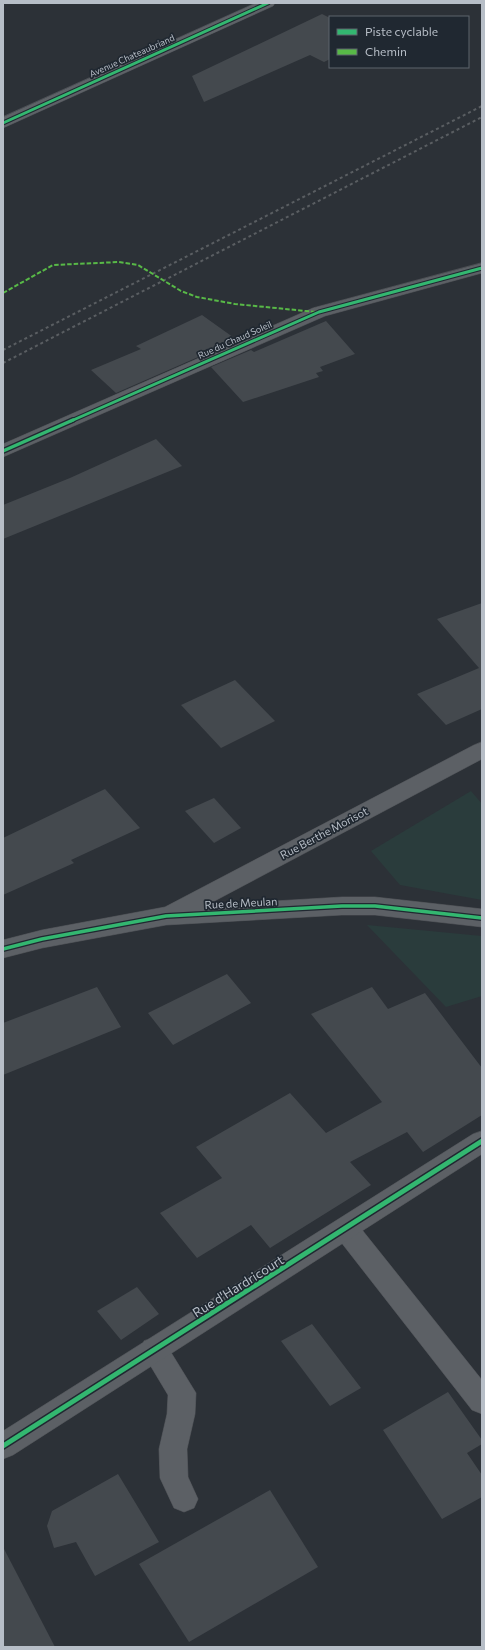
<svg xmlns="http://www.w3.org/2000/svg" width="485" height="1650" viewBox="0 0 485 1650" font-family="Commissioner,sans-serif">
	<style>
		.green { fill: #2a3c3c }
		.building { fill: #44494e }
		.lines { fill: none; stroke-linecap: round; stroke-linejoin: round }
		.lane-casing { stroke: #4a4d52; stroke-width: 1 }
		.street-casing { stroke: #4a4d52; stroke-width: 1 }
		.primary-casing { stroke: #4a4e54; stroke-width: 1 }
		.lane { fill: #5c6065; fill-rule: evenodd }
		.street { fill: #5c6065; fill-rule: evenodd }
		.primary { fill: #5e6267; fill-rule: evenodd }
		.rail { stroke: #5a5e62; stroke-width: 2; stroke-dasharray: 3 3; stroke-linecap: butt }
		.quiet { stroke: #58b947; stroke-width: 2; stroke-dasharray: 4.5 2; stroke-linecap: butt }
		.cycleway-far2-casing { stroke: #202831; stroke-width: 5 }
		.cycleway-far1-casing { stroke: #202831; stroke-width: 6 }
		.cycleway-casing { stroke: #202831; stroke-width: 8 }
		.cycleway-far2 { stroke: #33b770; stroke-width: 3 }
		.cycleway-far1 { stroke: #33b770; stroke-width: 3.5 }
		.cycleway { stroke: #33b770; stroke-width: 5 }
		.labels { text-anchor: middle; stroke-width: 3.5; stroke-linejoin: round; paint-order: stroke }
		.far-street-label { font-size: 9px; fill: #b7bec7; stroke: #202831 }
		.street-label { font-size: 11px; fill: #b7bec7; stroke: #202831 }
		.near-street-label { font-size: 13px; fill: #b7bec7; stroke: #202831 }
	</style>
	<rect width="100%" height="100%" fill="#2c3137"/>
	<g class="green">
		<polygon points="471,791 482,804 482,900 400,885 371,851"/>
		<polygon points="367,925 482,936 482,996 446,1007"/>
	</g>
	<g class="building">
		<polygon points="322,14 330,18 330,59 324,62 310,55 204,102 192,76"/>
		<polygon points="202,315 237,340 116,393 91,370 141,349 136,346"/>
		<polygon points="326,321 355,354 320,367 323,371 316,373 319,377 243,402 211,367 251,350 254,352"/>
		<polygon points="156,439 182,466 3,539 3,505 70,478"/>
		<polygon points="482,603 482,709 446,725 417,694 479,668 437,619"/>
		<polygon points="235,680 275,721 221,748 181,705"/>
		<polygon points="105,789 140,828 71,860 74,863 3,895 3,838"/>
		<polygon points="214,798 241,828 214,843 185,811"/>
		<polygon points="227,974 251,1003 173,1045 148,1013"/>
		<polygon points="97,987 121,1027 3,1075 3,1023"/>
		<polygon points="372,987 388,1009 425,993 482,1068 482,1115 423,1152 407,1132 350,1162 371,1185 270,1248 251,1225 197,1258 160,1213 222,1178 196,1147 290,1093 326,1133 382,1102 311,1014"/>
		<polygon points="137,1287 159,1314 121,1340 97,1311"/>
		<polygon points="312,1324 361,1388 330,1406 281,1341"/>
		<polygon points="448,1392 482,1440 482,1444 467,1453 482,1475 482,1497 442,1519 383,1430"/>
		<polygon points="118,1474 159,1542 95,1576 76,1542 54,1548 47,1526 52,1511"/>
		<polygon points="270,1490 318,1567 189,1642 139,1564"/>
		<polygon points="3,1547 55,1647 3,1647"/>
	</g>
	<g class="lines">
		<defs>
			<g id="lane">
				<polygon points="346,1218 355,1221 482,1380 482,1414 472,1410 337,1237 333,1229 337,1221"/>
				<polygon points="154,1338 164,1341 196,1393 195,1414 187,1449 188,1477 198,1499 194,1508 184,1512 174,1508 160,1478 159,1449 167,1414 168,1395 141,1350 144,1341"/>
			</g>
			<g id="street">
				<polygon points="482,263 482,273 325,316 3,457 3,444 313,308"/>
				<polygon points="482,742 482,759 207,905 342,897 375,897 482,909 482,927 375,915 342,915 166,925 42,948 3,958 3,940 42,930 165,907 474,745"/>
				<polygon points="482,1131 482,1154 13,1455 3,1459 3,1431 473,1134"/>
			</g>
			<polygon id="primary" points="256,3 275,3 273,6 3,128 3,117"/>
		</defs>
		<use href="#lane" class="lane-casing"/>
		<use href="#street" class="street-casing"/>
		<use href="#primary" class="primary-casing"/>
		<use href="#lane" class="lane"/>
		<use href="#street" class="street"/>
		<use href="#primary" class="primary"/>
		<g class="rail">
			<polyline points="3,350 482,106"/>
			<polyline points="3,363 482,117"/>
		</g>
		<polyline class="quiet" points="3,293 53,265 119,262 138,265 181,291 197,297 235,304 316,312"/>
		<defs>
			<g id="cycleway-far2">
				<polyline points="3,123 268,3"/>
				<polyline points="71,421 319,312 482,268"/>
			</g>
			<g id="cycleway-far1">
				<polyline points="3,451 73,420"/>
				<polyline points="3,949 42,939 166,916 342,906 375,906 482,918"/>
			</g>
			<polyline id="cycleway" points="3,1446 482,1141"/>
		</defs>
		<use href="#cycleway-far2" class="cycleway-far2-casing"/>
		<use href="#cycleway-far1" class="cycleway-far1-casing"/>
		<use href="#cycleway" class="cycleway-casing"/>
		<use href="#cycleway-far2" class="cycleway-far2"/>
		<use href="#cycleway-far1" class="cycleway-far1"/>
		<use href="#cycleway" class="cycleway"/>
	</g>
	<g class="labels">
		<g class="far-street-label">
			<text transform="translate(132 56) rotate(-24)" y="3">Avenue Chateaubriand</text>
			<text transform="translate(235 340) rotate(-24)" y="3">Rue du Chaud Soleil</text>
		</g>
		<g class="street-label">
			<text transform="translate(324 833) rotate(-28)" y="4">Rue Berthe Morisot</text>
			<text transform="translate(241 903) rotate(-3)" y="4">Rue de Meulan</text>
		</g>
		<g class="near-street-label">
			<text transform="translate(238 1286) rotate(-32)" y="5">Rue d'Hardricourt</text>
		</g>
	</g>
	<rect width="485" height="1650" fill="none" stroke="#b7bec7" stroke-width="8"/>
	<rect x="329" y="16" width="140" height="52" fill="#202831" stroke="#5c646d"/>
	<rect x="337" y="29" width="20" height="6" fill="#33b770" stroke="#5c646d"/>
	<text x="365" y="36" font-size="12" fill="#b7bec7">Piste cyclable</text>
	<rect x="337" y="49" width="20" height="6" fill="#58b947" stroke="#5c646d"/>
	<text x="365" y="56" font-size="12" fill="#b7bec7">Chemin</text>
</svg>
